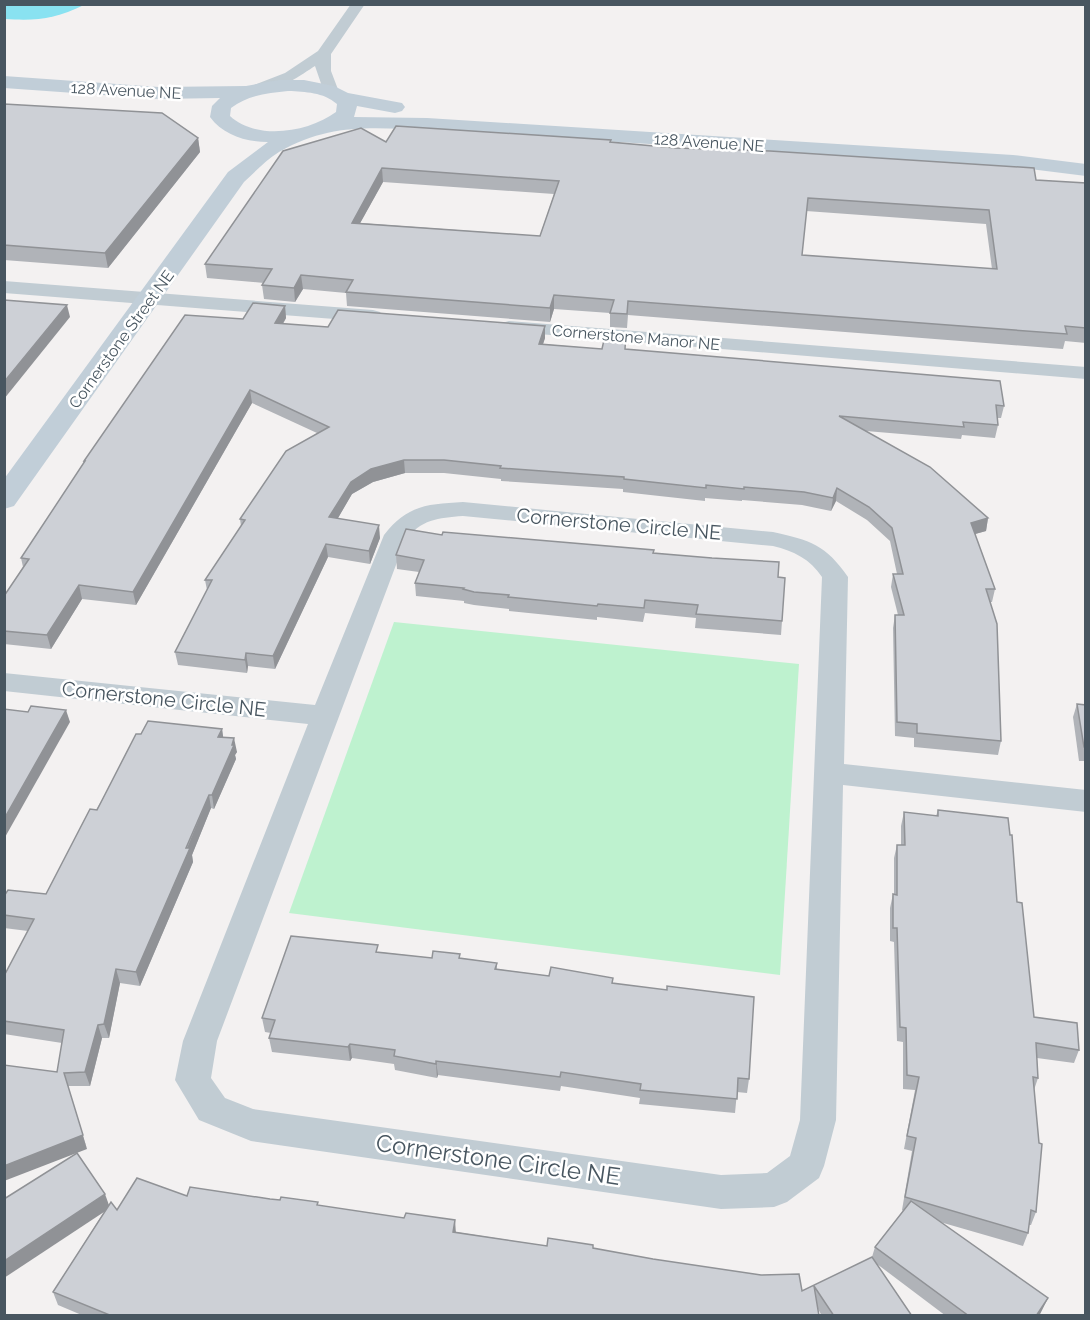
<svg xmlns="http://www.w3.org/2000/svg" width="1090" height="1320" viewBox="0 0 1090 1320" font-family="Raleway,sans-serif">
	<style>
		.green { fill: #bef2cf }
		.water { fill: #89e2f1 }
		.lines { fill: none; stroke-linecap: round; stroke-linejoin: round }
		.street { fill: #c1ccd3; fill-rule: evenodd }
		.secondary { fill: #c1ced8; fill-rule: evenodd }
		.wall { fill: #b0b3b8; fill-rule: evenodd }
		.shaded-wall { fill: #909296 }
		.building { fill: #cdd0d6; stroke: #909296; stroke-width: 1.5; fill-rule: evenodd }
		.labels { text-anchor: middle; stroke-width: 5; stroke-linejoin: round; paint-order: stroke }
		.far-street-label { font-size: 16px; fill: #485660; stroke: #fff }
		.street-label { font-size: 20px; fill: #485660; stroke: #fff }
		.near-street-label { font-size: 24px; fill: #485660; stroke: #fff }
	</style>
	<rect width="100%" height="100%" fill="#f3f1f1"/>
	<polygon class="green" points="394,622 799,664 780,975 289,913"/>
	<path class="water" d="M4 5 5 4 84 5C55 19 37 21 5 19Z"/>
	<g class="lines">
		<g class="street">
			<path d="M351 4H365L331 54V71L339 92 337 95H325L315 66C301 75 272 96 254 91L252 88 254 85 285 73 318 51Z"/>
			<polygon points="4,281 373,310 380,312 383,316 380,320 373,322 4,293"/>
			<polygon points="509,321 1086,367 1086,379 502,331 499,327 502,323"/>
			<path d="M463 502 773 532C810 540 826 545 848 577L844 764 1086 790V812L843 785 836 1120 824 1166 819 1178 787 1202 774 1207 721 1209 251 1141 199 1120 175 1080 183 1041 308 724 4 691V673L315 705 384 535C407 505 428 504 463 502ZM463 516 773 546C794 551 810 559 822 577L800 1120 790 1156 767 1173 721 1175 253 1109 225 1098 211 1078 217 1041 405 541C421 519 438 518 463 516Z"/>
		</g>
		<path class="secondary" d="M4 76 159 87 246 86 279 80H304L334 86 348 93 402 103 405 107 402 111 395 113 357 106 354 117 427 118 1013 155 1086 164V176L1013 167 427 130C371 128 330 123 279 152 266 160 255 172 244 182L14 506 4 509V479L228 172 268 142C246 142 223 135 210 117L212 106 220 98 159 99 4 88ZM288 91C306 92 323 92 337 104L336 112C309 132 257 141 230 116L231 108C248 95 268 93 288 91Z"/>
	</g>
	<g class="wall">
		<polygon points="4,104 198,138 200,152 108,268 4,260"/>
		<path d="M386 142H610L1036 180 1086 183V343L1065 341 1063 349 628 315 627 328 610 327V313L554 309 550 322 347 306 346 293 303 289 295 302 264 299 262 285 264 283 207 278 205 264ZM383 182 554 194 540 236 360 223ZM806 211 986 224 992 269 802 255Z"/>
		<polygon points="285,306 286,318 283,324 328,327 545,338 543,344 602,349 625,350 1004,406 1001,418 997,418 998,425 995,438 962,435 961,439 866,431 988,518 986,531 975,534 995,589 992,602 990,602 1001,741 998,755 914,747 914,738 895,736 893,628 895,615 898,615 891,587 893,574 897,574 890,541 867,520 836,501 831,511 802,505 742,500 742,501 705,498 705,501 623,492 623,489 501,481 501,479 444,473 405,473 373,482 352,494 338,518 380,538 370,564 328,557 275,669 248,666 247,673 178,665 175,652 207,590 205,580 241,526 240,519 317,433 252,403 136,605 82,599 51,649 4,644 4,596 23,567 21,558 84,463 84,461 243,319"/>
		<polygon points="442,535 654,553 778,577 782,621 781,635 695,628 696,618 645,613 643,622 597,617 597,620 509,611 509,609 474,605 464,603 464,601 416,596 415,583 419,572 397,569 396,555"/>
		<polygon points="1077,704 1086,705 1086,761 1079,761 1073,717"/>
		<polygon points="222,729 223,737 237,752 235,755 236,759 214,809 211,808 192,855 193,862 140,986 120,983 109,1038 102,1038 90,1086 68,1086 87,1149 57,1072 62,1043 4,1034 4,976 28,931 4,928 4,896 46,894 141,734"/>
		<polygon points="938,810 1010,835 1017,902 1034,1017 1079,1050 1074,1063 1037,1058 1038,1078 1034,1090 1036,1212 1031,1225 1029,1225 1028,1233 1023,1246 940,1222 1048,1298 1039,1316 946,1316 877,1264 912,1316 822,1316 818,1309 819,1316 84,1316 58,1305 53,1292 109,1204 117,1210 187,1196 318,1206 456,1232 547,1246 593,1248 802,1291 872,1257 875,1247 903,1211 902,1210 912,1151 904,1149 915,1090 903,1089 903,1042 897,1041 894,942 890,941 890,908 893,894 894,894 894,858 897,845 901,845 901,826 904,812 936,816"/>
		<polygon points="379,952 432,958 460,954 460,958 497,963 497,969 549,976 613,978 613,983 749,1079 747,1093 737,1092 735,1113 639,1104 640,1098 561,1086 560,1091 438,1075 437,1078 395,1070 394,1064 352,1058 350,1061 272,1052 269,1038 271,1033 265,1032 262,1018"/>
	</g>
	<g class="shaded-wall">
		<polygon points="198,138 200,152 108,268 105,253"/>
		<polygon points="382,168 383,182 353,236 352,223"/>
		<polygon points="301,275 303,289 295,302 294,288"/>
		<polygon points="554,295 554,309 550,322 550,308"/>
		<polygon points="67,305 70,317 4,399 4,382"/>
		<polygon points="285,306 286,318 276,335 275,323"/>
		<polygon points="545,326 545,338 539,356 539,344"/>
		<polygon points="250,390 252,403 136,605 133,592"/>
		<polygon points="404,460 405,473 373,482 352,494 331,530 329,517 351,482 371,469"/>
		<polygon points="837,488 836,501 831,511 833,498"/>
		<polygon points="988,518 986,531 968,536 971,523"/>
		<polygon points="379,525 380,538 370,564 369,551"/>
		<polygon points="326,544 328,557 275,669 273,656"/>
		<polygon points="79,585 82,599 51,649 47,635"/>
		<polygon points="246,653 248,666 247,673 245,660"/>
		<polygon points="66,710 70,722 4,839 4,819"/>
		<polygon points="222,729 224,743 218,737"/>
		<polygon points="234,738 237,752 235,755 236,759 214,809 212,795"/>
		<polygon points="209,795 211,808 192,855 193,862 140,986 136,972"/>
		<polygon points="116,969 120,983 109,1038 104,1024"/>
		<polygon points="98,1025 102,1038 90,1086 85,1072"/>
		<polygon points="350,1044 352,1058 350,1061 348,1047"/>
		<polygon points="436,1061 438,1075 437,1078 436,1064"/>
		<polygon points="64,1073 87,1149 4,1181 4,1166"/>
		<polygon points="105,1194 110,1208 4,1278 4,1261"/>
		<polygon points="455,1220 456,1234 453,1232"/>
		<polygon points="1048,1298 1039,1316 1036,1316"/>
	</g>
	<g class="building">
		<polygon points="4,104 162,113 198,138 105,253 4,245"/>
		<path d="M396 126 611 140 610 142 676 148 770 151 1034 168 1036 180 1086 183V328L1065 326 1067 334 628 301 627 314 610 313 614 300 554 295 550 308 346 292 353 280 301 275 294 288 262 285 272 269 205 264 283 151 361 128 386 142ZM382 168 559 181 540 236 352 223ZM808 198 989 210 997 269 802 255Z"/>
		<polygon points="4,300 67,305 4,382"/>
		<polygon points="253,303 285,306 275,323 328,327 338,310 545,326 539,344 602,349 606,331 626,333 625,349 1000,381 1004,406 996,405 998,425 963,422 964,427 839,416 930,467 988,518 971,523 995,589 986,589 997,624 1001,741 917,733 917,724 897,722 895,615 904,615 893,574 903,574 892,528 869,507 837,488 833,498 804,492 744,487 744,489 706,485 706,488 624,479 624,477 500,468 501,466 444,460 404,460 371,469 351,482 329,517 379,525 369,551 326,544 273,656 246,653 245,660 175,652 212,580 205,580 245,520 240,519 286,451 329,427 250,390 133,592 79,585 47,635 4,631 4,596 29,559 21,558 85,461 84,461 185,315 243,319"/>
		<polygon points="406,529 442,535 443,532 654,550 653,553 712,558 779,562 778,577 785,578 782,621 696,614 698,605 645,600 644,608 598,604 597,606 508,597 509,595 474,592 463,589 464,588 415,583 424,560 396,555"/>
		<polygon points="1077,704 1086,705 1086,748 1084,747"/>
		<polygon points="31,706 66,710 4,819 4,709 28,712"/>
		<polygon points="148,721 222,729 218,737 234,738 232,745 234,745 212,795 209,795 186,848 190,848 136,972 116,969 104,1024 98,1025 85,1072 64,1073 83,1135 4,1166 4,1065 57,1072 64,1030 4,1021 4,976 34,919 4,915 4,896 8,890 46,894 90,809 97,810 136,734 141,734"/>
		<polygon points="938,810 1008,818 1010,835 1012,835 1017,902 1022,903 1034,1017 1077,1023 1079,1050 1036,1043 1038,1078 1033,1077 1039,1143 1042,1144 1036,1212 1031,1210 1028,1233 905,1197 916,1138 907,1136 919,1077 907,1075 906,1028 900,1027 897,928 893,928 893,894 897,895 897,845 905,845 904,812 938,816"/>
		<polygon points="291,936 378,945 376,952 432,958 433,951 460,954 459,958 497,963 495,969 549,976 551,967 613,978 612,983 667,990 667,986 754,997 749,1079 738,1078 737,1099 640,1090 641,1084 561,1072 560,1077 436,1061 436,1064 394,1056 395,1050 350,1044 348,1047 269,1038 275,1020 262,1018"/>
		<polygon points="77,1153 105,1194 4,1261 4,1199"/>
		<polygon points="137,1178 187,1196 190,1187 270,1199 280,1200 281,1197 318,1202 317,1205 404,1218 406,1213 455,1220 453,1232 547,1246 548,1238 593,1245 593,1248 653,1259 761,1275 799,1274 802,1291 872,1257 912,1316 834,1316 814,1286 819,1316 112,1316 53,1292 111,1202 117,1210"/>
		<polygon points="911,1201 1048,1298 1036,1316 969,1316 875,1247"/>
	</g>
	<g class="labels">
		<g class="far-street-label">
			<text transform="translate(126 90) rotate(3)" y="6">128 Avenue NE</text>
			<text transform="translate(709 142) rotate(4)" y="6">128 Avenue NE</text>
			<text transform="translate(636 337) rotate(5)" y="6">Cornerstone Manor NE</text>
			<text transform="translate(121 339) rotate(-54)" y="6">Cornerstone Street NE</text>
		</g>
		<g class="street-label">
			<text transform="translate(619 524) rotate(5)" y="7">Cornerstone Circle NE</text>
			<text transform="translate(164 699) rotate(6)" y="7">Cornerstone Circle NE</text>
		</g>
		<g class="near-street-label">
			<text transform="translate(498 1160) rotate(8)" y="8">Cornerstone Circle NE</text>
		</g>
	</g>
	<rect width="1090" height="1320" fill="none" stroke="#485660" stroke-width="12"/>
</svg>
